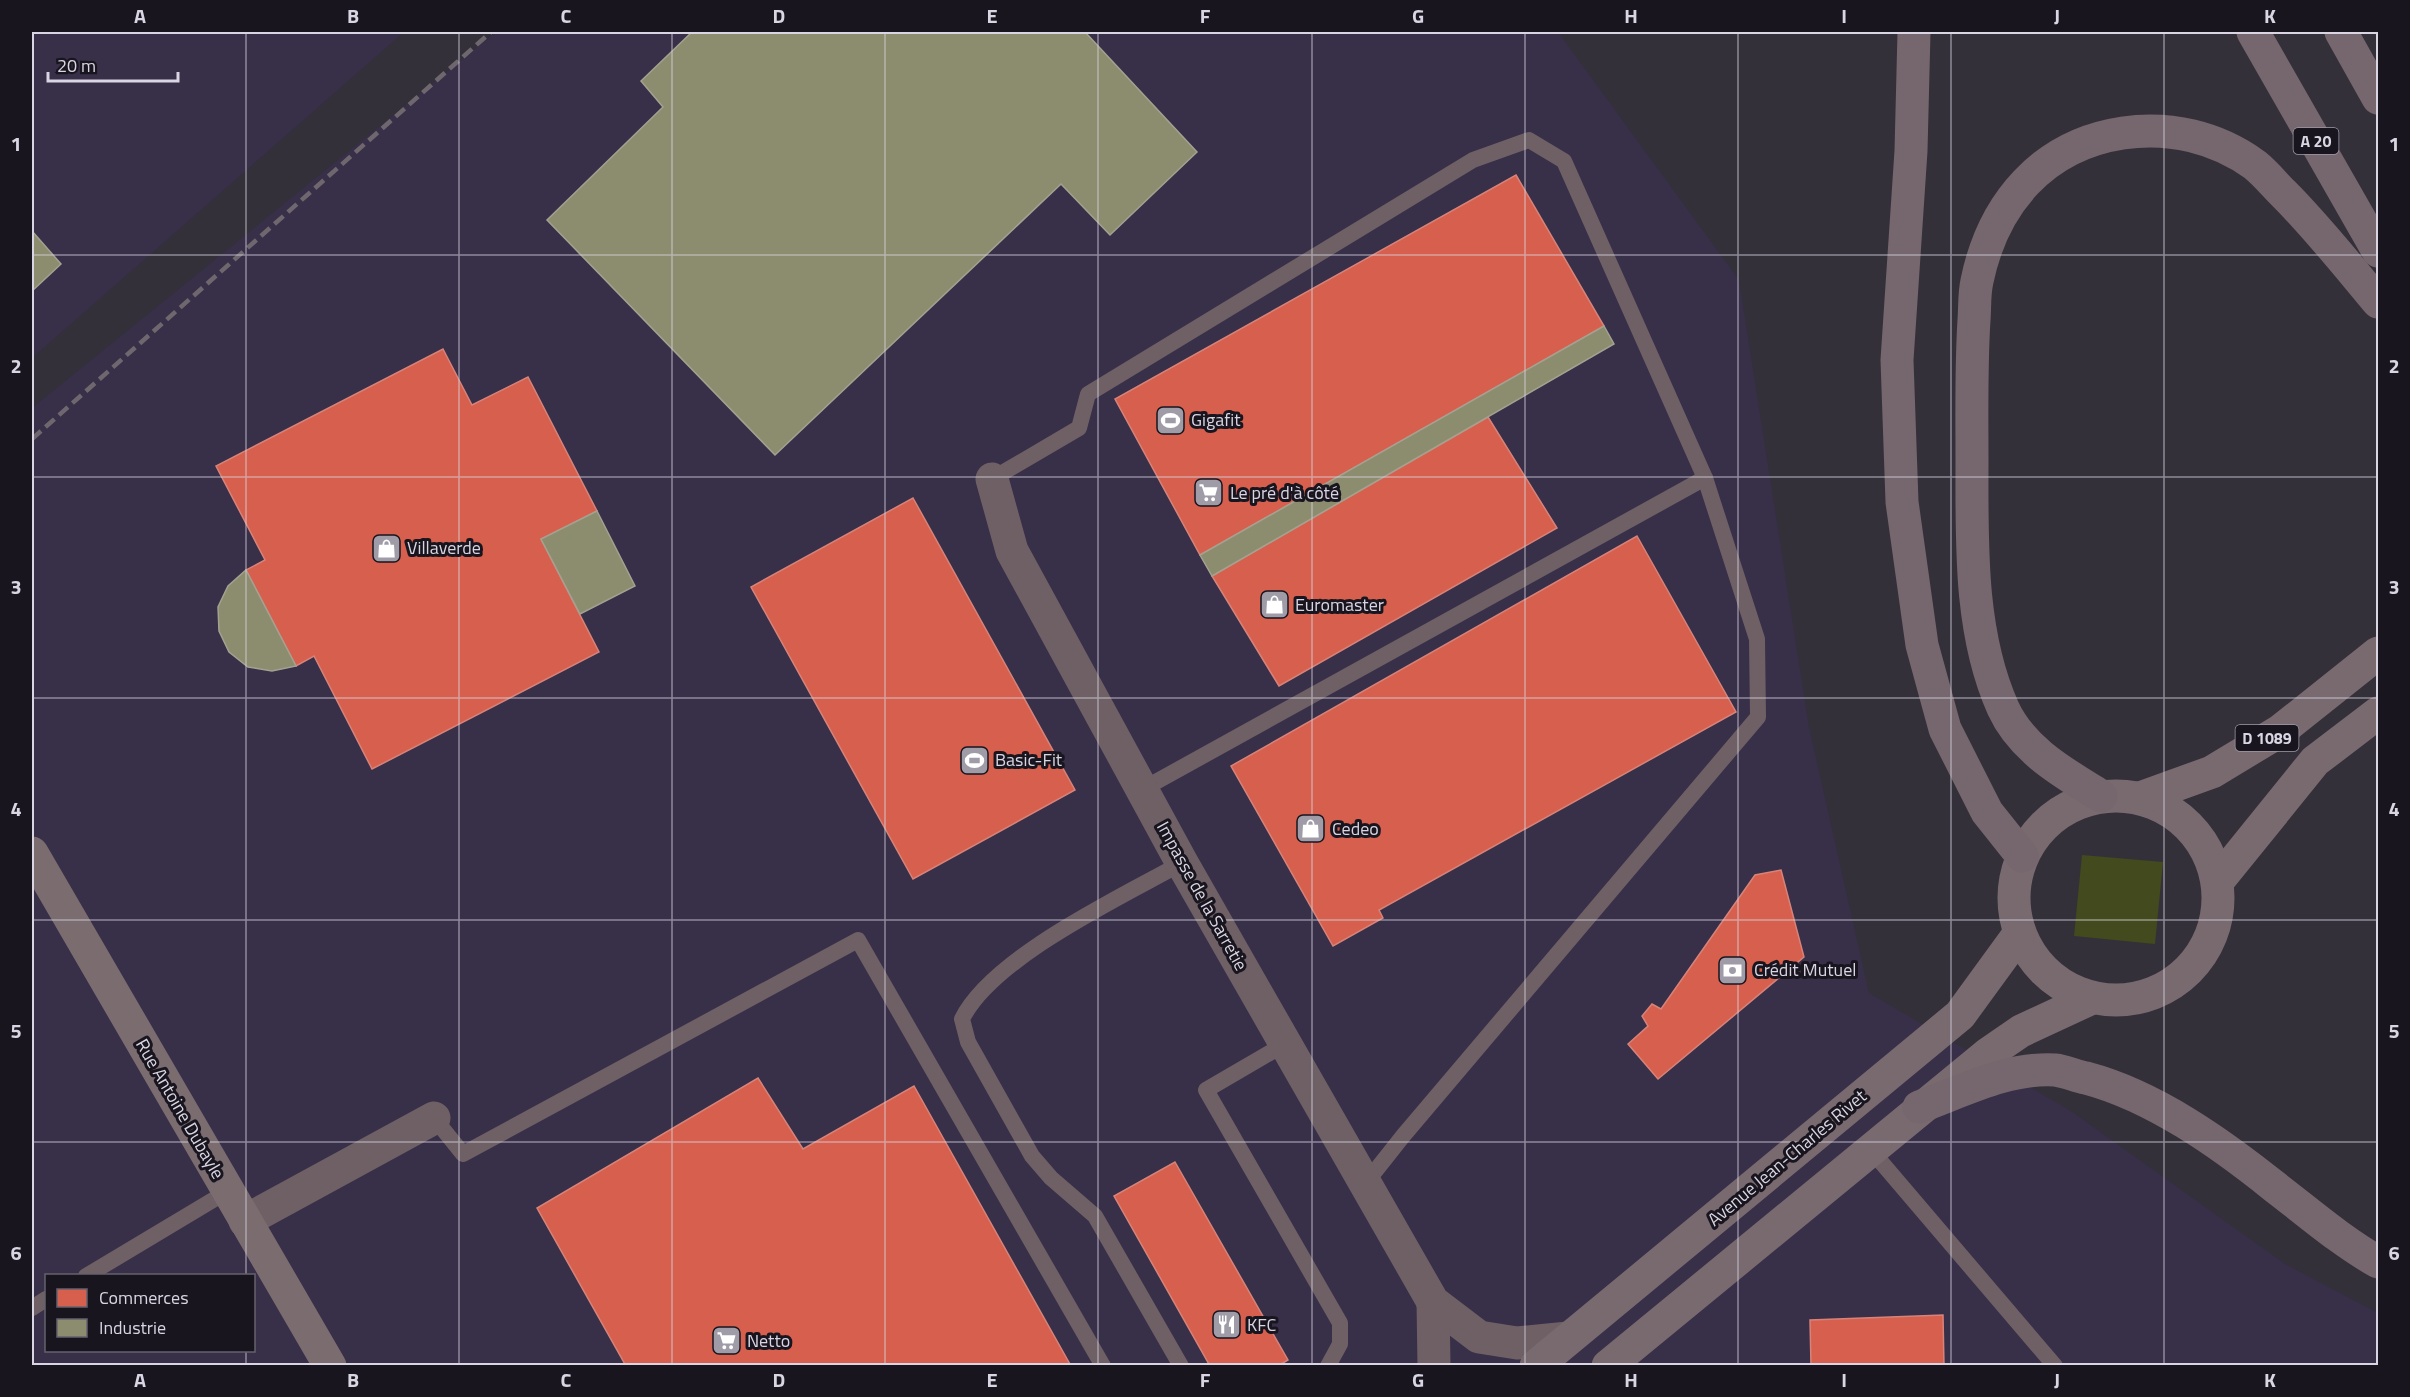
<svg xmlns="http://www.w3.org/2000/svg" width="2410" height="1397" viewBox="0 0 2410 1397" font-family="'Titillium Web',sans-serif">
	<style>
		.built { fill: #382f48; fill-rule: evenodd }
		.green { fill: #434a1d }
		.shops { fill: #d6604d; stroke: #d7837a; stroke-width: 1.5 }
		.industry { fill: #8c8c6e; stroke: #a3a291; stroke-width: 1.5 }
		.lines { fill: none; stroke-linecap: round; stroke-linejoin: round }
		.lane { stroke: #6e6065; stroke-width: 16 }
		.street { stroke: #6e6065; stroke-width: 33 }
		.secondary { stroke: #7b6c70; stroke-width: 33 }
		.primary { stroke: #796a70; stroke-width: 33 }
		.highway { stroke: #75676d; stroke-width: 33 }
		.rail { stroke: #6f676e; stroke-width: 4.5; stroke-dasharray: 12 6; stroke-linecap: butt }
		.grid { fill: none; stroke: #d9d5e2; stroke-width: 1.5; stroke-opacity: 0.55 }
		.labels { text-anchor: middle; stroke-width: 6; stroke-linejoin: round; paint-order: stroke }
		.shield { fill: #18151f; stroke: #9f9ba8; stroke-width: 1.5 }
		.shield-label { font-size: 16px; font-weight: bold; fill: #d9d5e2 }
		.poi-label { font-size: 18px; fill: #d9d5e2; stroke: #18151f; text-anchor: start }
		.street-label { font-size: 18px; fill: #d9d5e2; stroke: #18151f }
		.neatline { fill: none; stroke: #d9d5e2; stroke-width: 2 }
		.grid-label { font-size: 20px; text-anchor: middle; font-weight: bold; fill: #d9d5e2 }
	</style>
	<rect width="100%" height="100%" fill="#33303a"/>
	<g class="built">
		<polygon points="32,32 404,32 32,358"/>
		<path d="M496 32H1558L1739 280 1809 727 1869 993 2071 1111 2285 1264 2378 1313V1365H32V408ZM46 1276H254V1350H46Z"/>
	</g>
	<polygon class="green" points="2082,855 2163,862 2155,944 2074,936"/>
	<g class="shops">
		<polygon points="1516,175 1604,326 1200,555 1115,399"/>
		<polygon points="443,349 472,405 528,377 597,511 541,539 599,652 372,769 314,656 296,666 246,570 265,560 216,466"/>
		<polygon points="1488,417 1557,528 1279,686 1212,576"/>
		<polygon points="913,498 1075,790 913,879 751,587"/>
		<polygon points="1637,536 1736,712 1379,910 1383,918 1333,946 1231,766"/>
		<polygon points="1781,870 1804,957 1658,1079 1628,1044 1648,1026 1642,1016 1652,1004 1661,1009 1755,875"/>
		<polygon points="758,1078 803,1149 914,1086 1071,1366 626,1366 537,1208"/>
		<polygon points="1175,1162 1288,1360 1278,1366 1210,1366 1114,1196"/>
		<polygon points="1943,1315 1944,1366 1811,1366 1810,1320"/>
	</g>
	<g class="industry">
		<polygon points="692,32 1085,32 1197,152 1110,235 1061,184 775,455 547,220 663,107 641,81"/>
		<polygon points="32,231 61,264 32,291"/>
		<polygon points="1604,326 1614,344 1212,576 1200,555"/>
		<polygon points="597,511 635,586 580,614 541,539"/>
		<polygon points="246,570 296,666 272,671 248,667 229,652 219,631 218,607 228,586"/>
	</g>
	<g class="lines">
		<g class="lane">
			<polyline points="992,479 1079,428 1088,394 1473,160 1529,140 1564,161 1705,478 1757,639 1758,717 1403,1136 1365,1184"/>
			<polyline points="1143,789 1705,478"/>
			<polyline points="1285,1044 1206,1090 1340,1323 1340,1344 1328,1366"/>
			<polyline points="434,1118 463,1154 858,940 1103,1366"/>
			<polyline points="1870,1149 2055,1366"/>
			<polyline points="86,1276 228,1191"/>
			<polyline points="32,1308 46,1299"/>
			<path d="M1181 1366 1095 1216 1051 1178 1032 1156 968 1042 962 1019C993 957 1121 897 1182 863"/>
		</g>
		<g class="street">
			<polyline points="992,479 1012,551 1182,863 1433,1302 1479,1337 1517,1343 1568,1338"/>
			<polyline points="245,1221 434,1118"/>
			<polyline points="1433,1302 1434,1366"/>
		</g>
		<polyline class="secondary" points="32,853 330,1366"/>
		<g class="primary">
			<circle cx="2116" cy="898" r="102"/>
			<polyline points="2140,798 2212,772 2280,731 2378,653"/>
			<polyline points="2218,881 2315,761 2378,713"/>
			<polyline points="1536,1366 1960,1015 2019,934"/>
			<polyline points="1608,1366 1989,1053 2021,1031 2092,998"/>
		</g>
		<g class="highway">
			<polyline points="1914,32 1911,151 1897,360 1902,502 1922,645 1945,729 1987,812 2022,856"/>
			<polyline points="2253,32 2378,251"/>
			<polyline points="2341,32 2378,98"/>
			<path d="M2101 796C2064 773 2022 750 2003 708 1969 632 1972 542 1972 460 1972 413 1971 367 1974 320 1975 308 1974 294 1977 281 1993 203 2043 145 2123 133 2169 126 2217 137 2255 165 2265 173 2274 184 2283 193 2317 227 2347 265 2378 302"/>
			<path d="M1919 1107C1961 1092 2008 1067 2055 1070 2065 1071 2076 1076 2086 1078 2154 1096 2220 1143 2275 1187 2309 1213 2341 1241 2378 1262"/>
		</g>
		<polyline class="rail" points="32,439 491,32"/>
	</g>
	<path class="grid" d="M246 32V1276M459 32V1366M672 32V1366M885 32V1366M1098 32V1366M1312 32V1366M1525 32V1366M1738 32V1366M1951 32V1366M2164 32V1366M32 255H2378M32 477H2378M32 698H2378M32 920H2378M32 1142H2378M246 1350V1366"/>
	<defs>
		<symbol id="stadium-square" viewBox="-11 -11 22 22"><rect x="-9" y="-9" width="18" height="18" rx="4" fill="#9f9ba7" stroke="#18151f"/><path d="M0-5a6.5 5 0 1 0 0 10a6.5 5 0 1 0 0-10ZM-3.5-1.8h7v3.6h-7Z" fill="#fff"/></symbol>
		<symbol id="supermarket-square" viewBox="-11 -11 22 22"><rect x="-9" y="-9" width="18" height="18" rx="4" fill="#9f9ba7" stroke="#18151f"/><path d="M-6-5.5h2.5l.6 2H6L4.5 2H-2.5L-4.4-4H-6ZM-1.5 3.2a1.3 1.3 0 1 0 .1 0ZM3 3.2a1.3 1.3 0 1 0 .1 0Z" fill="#fff"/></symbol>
		<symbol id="shop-square" viewBox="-11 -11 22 22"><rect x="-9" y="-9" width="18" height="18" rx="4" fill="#9f9ba7" stroke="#18151f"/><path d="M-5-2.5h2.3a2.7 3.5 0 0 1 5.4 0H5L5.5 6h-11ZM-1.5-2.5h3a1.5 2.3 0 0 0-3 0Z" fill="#fff"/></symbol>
		<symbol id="bank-square" viewBox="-11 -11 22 22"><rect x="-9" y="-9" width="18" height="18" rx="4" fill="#9f9ba7" stroke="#18151f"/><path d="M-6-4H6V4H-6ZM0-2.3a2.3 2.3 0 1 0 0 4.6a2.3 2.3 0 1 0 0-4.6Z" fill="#fff"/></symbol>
		<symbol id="restaurant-square" viewBox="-11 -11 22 22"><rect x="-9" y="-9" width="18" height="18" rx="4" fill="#9f9ba7" stroke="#18151f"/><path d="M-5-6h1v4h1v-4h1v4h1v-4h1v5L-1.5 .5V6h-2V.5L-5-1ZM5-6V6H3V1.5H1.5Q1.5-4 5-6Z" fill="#fff"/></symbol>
	</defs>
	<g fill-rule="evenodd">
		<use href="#stadium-square" x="1154" y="404" width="33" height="33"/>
		<use href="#supermarket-square" x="1192" y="476" width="33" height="33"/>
		<use href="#shop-square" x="370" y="532" width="33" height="33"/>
		<use href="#shop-square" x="1258" y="588" width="33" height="33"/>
		<use href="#stadium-square" x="958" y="744" width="33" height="33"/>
		<use href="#shop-square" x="1294" y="812" width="33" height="33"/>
		<use href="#bank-square" x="1716" y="954" width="33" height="33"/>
		<use href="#restaurant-square" x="1210" y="1308" width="33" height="33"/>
		<use href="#supermarket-square" x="710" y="1324" width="33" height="33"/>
	</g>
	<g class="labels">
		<g class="shield">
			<rect x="2293.5" y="128" width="45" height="26" rx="4.5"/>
			<rect x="2235.5" y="725" width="63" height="26" rx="4.5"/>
		</g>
		<g class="shield-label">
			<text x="2316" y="147">A 20</text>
			<text x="2267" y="744">D 1089</text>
		</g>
		<g class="poi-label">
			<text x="1191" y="426">Gigafit</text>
			<text x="1230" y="499">Le pré d'à côté</text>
			<text x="407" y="554">Villaverde</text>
			<text x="1295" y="611">Euromaster</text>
			<text x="995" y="766">Basic-Fit</text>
			<text x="1332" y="835">Cedeo</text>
			<text x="1754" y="976">Crédit Mutuel</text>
			<text x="1247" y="1331">KFC</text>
			<text x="747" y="1347">Netto</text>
		</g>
		<g class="street-label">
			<text transform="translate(1202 896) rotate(61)" y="6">Impasse de la Sarretie</text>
			<text transform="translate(180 1109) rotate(60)" y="6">Rue Antoine Dubayle</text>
			<text transform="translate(1787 1158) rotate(-40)" y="6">Avenue Jean-Charles Rivet</text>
		</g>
	</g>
	<rect width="2410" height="1397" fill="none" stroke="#18151f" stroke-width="66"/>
	<rect x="45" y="1274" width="210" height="78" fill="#18151f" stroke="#65626d" stroke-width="1.5"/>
	<rect x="57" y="1289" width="30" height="18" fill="#d6604d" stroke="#65626d" stroke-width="1.5"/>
	<text x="99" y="1304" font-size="18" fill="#d9d5e2">Commerces</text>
	<rect x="57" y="1319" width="30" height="18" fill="#8c8c6e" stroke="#65626d" stroke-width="1.5"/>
	<text x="99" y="1334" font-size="18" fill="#d9d5e2">Industrie</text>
	<path d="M48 72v9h130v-9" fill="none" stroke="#d9d5e2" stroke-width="3"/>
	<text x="57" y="72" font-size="18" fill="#d9d5e2" stroke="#18151f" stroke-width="4.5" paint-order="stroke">20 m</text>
	<rect x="33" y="33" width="2344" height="1331" class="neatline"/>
	<g class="grid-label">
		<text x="140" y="23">A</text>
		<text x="353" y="23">B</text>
		<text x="566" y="23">C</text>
		<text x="779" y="23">D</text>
		<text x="992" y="23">E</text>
		<text x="1205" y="23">F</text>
		<text x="1418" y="23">G</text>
		<text x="1631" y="23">H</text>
		<text x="1844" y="23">I</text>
		<text x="2057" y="23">J</text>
		<text x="2270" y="23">K</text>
		<text x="16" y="151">1</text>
		<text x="2394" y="151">1</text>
		<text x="16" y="373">2</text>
		<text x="2394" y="373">2</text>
		<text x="16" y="594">3</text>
		<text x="2394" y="594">3</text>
		<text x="16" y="816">4</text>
		<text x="2394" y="816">4</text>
		<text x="16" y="1038">5</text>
		<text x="2394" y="1038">5</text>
		<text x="16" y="1260">6</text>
		<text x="2394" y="1260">6</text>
		<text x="140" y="1387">A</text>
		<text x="353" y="1387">B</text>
		<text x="566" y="1387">C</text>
		<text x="779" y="1387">D</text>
		<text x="992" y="1387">E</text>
		<text x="1205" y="1387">F</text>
		<text x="1418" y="1387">G</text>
		<text x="1631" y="1387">H</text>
		<text x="1844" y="1387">I</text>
		<text x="2057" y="1387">J</text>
		<text x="2270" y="1387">K</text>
	</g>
</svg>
